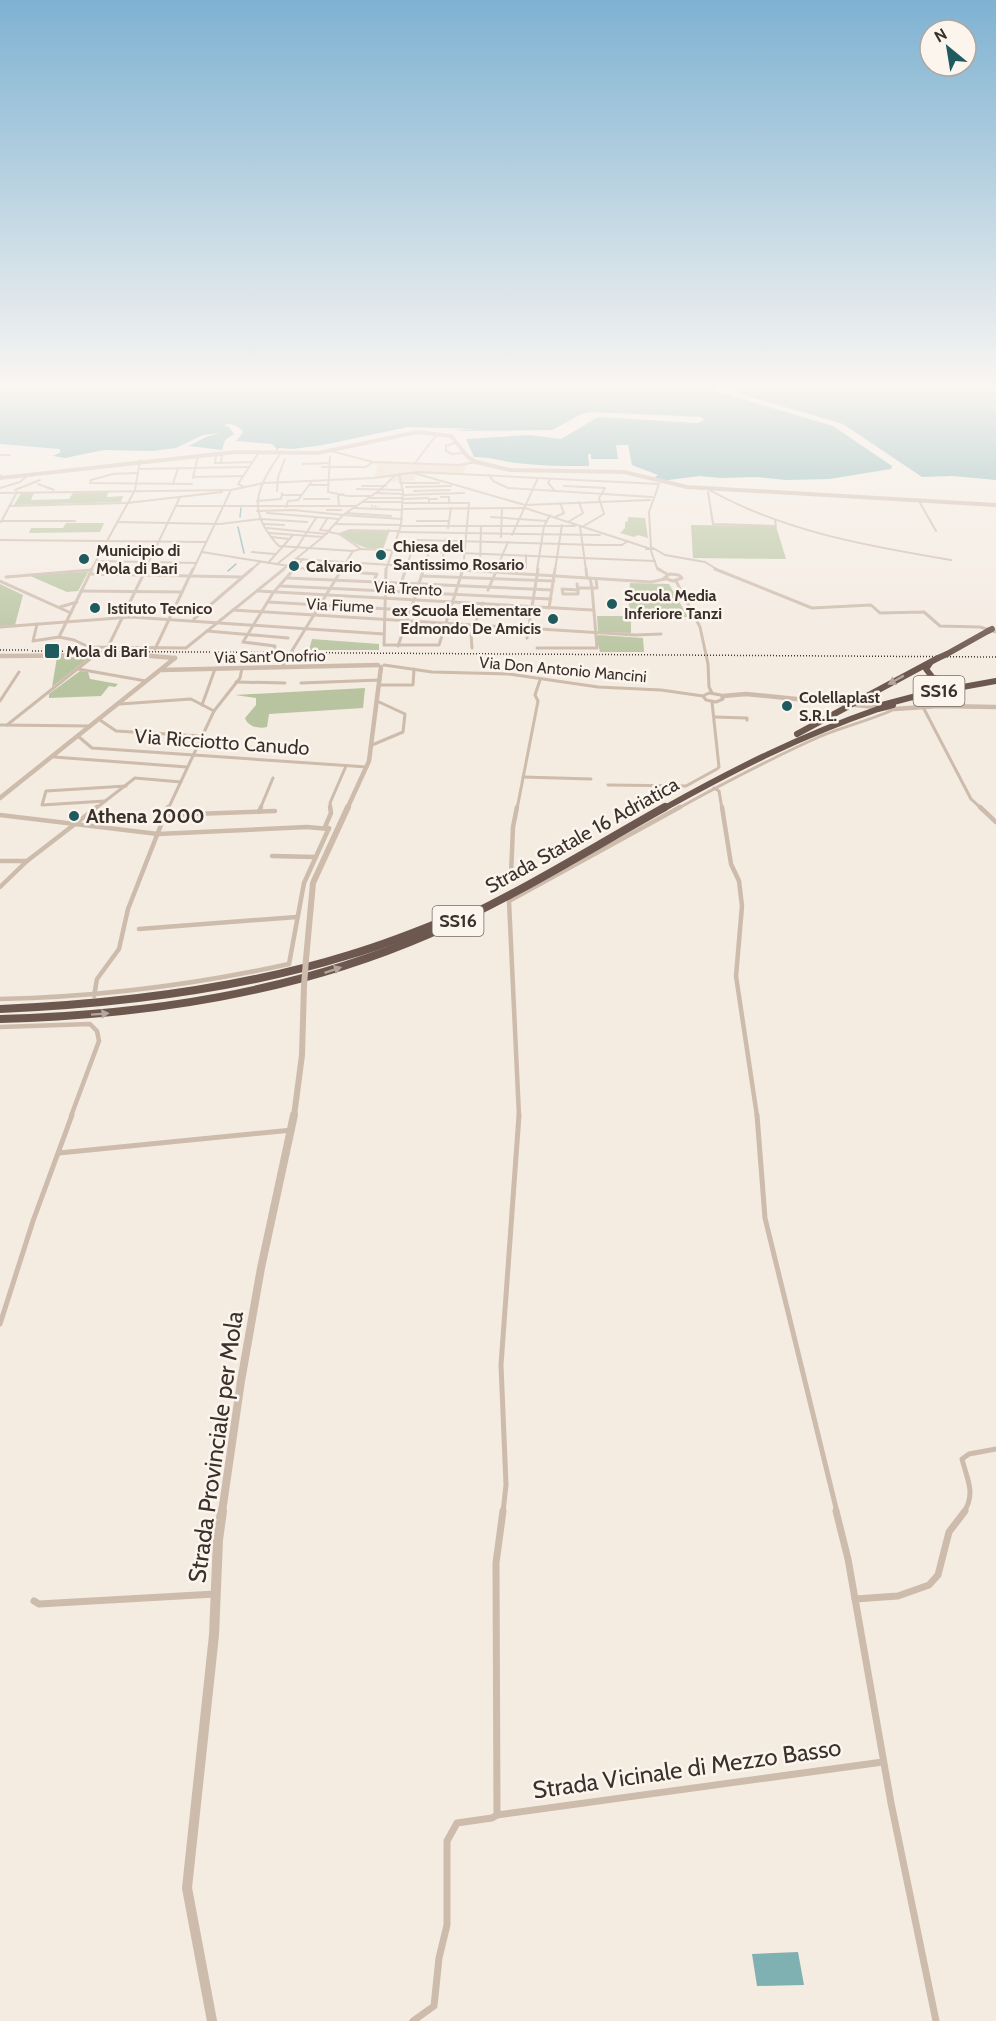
<svg xmlns="http://www.w3.org/2000/svg" width="996" height="2021" viewBox="0 0 996 2021" font-family="Cabin,sans-serif">
	<style>
		.green { fill: #b8c4a0 }
		.plaza { fill: #ecdcc8 }
		.water { fill: #7fb0b2 }
		.lines { fill: none; stroke-linecap: round; stroke-linejoin: round }
		.stream { stroke: #7fb0b2; stroke-width: 1.5 }
		.minor-tunnel { stroke: #cfc6bd; stroke-width: 2; stroke-dasharray: 2 1.5; stroke-linecap: butt }
		.minor-far4 { stroke: #cdbbac; stroke-width: 2 }
		.minor-far3 { stroke: #cdbbac; stroke-width: 3 }
		.minor-far2 { stroke: #cdbbac; stroke-width: 4.5 }
		.minor-far1 { stroke: #cdbbac; stroke-width: 5 }
		.minor { stroke: #cdbbac; stroke-width: 7 }
		.tertiary-far4 { stroke: #cdbbac; stroke-width: 4 }
		.tertiary-far3 { stroke: #cdbbac; stroke-width: 4.5 }
		.tertiary-far2 { stroke: #cdbbac; stroke-width: 6 }
		.tertiary-far1 { stroke: #cdbbac; stroke-width: 8 }
		.tertiary { stroke: #cdbbac; stroke-width: 10 }
		.trunk-far1 { stroke: #6c584f; stroke-width: 6 }
		.trunk { stroke: #6c584f; stroke-width: 8 }
		.rail { stroke: #3b302b; stroke-width: 1.5; stroke-dasharray: 1 2; stroke-linecap: butt }
		.tertiary-bridge { stroke: #cdbbac; stroke-width: 6 }
		.trunk-bridge { stroke: #6c584f; stroke-width: 6 }
		.oneway { fill: #b4a69e }
		.poi-dot { fill: #1f5a5e; stroke: #fbf5ee; stroke-width: 2 }
		.labels { text-anchor: middle; stroke-width: 5; stroke-linejoin: round; paint-order: stroke }
		.far-poi-label { font-size: 16px; font-weight: bold; fill: #3b302b; stroke: #fbf5ee; text-anchor: start }
		.far-street-label { font-size: 16px; fill: #3b302b; stroke: #fbf5ee }
		.shield { fill: #fbf5ee; stroke: #756b66; stroke-width: 1.5 }
		.shield-label { font-size: 18px; font-weight: bold; fill: #3b302b }
		.street-label { font-size: 20px; fill: #3b302b; stroke: #fbf5ee }
		.poi-label { font-size: 20px; font-weight: bold; fill: #3b302b; stroke: #fbf5ee; text-anchor: start }
		.near-street-label { font-size: 24px; fill: #3b302b; stroke: #fbf5ee }
	</style>
	<rect width="100%" height="100%" fill="#f4ebe1"/>
	<g class="green">
		<polygon points="108,492 107,497 123,496 121,502 14,505 21,493 34,493 31,500 69,499 73,493"/>
		<polygon points="628,517 645,518 648,538 638,535 634,537 620,533 625,528 625,522 628,521"/>
		<polygon points="66,523 104,523 100,532 29,533 31,528 63,528"/>
		<polygon points="691,525 776,526 786,559 693,558"/>
		<path d="M351 530 389 531 382 548C364 551 354 543 340 534Z"/>
		<polygon points="88,572 78,591 67,592 28,575"/>
		<polygon points="630,583 669,584 688,617 631,617 631,633 598,632 597,616 628,616"/>
		<polygon points="0,584 23,595 15,625 0,626"/>
		<polygon points="599,635 643,638 644,652 600,652 596,636"/>
		<polygon points="312,639 379,644 379,650 309,650"/>
		<polygon points="57,657 90,657 52,687"/>
		<polygon points="80,671 88,672 90,679 118,684 115,687 109,686 101,696 49,698 49,694"/>
		<path d="M365 688 363 708 269 714 267 727C259 729 248 727 245 718L256 705V698L235 695Z"/>
	</g>
	<polygon class="plaza" points="376,461 455,465 470,461 475,463 467,465 462,475 420,474 415,475 414,481 391,482 389,482 391,477 374,478 378,465 372,464"/>
	<g class="water">
		<path d="M0 384H996V480L953 476 922 477 843 424 720 388 712 390 833 426 892 466 891 469 829 479 786 480 756 477 721 478 699 476 661 481 655 477 658 475 632 465 628 445H616L618 459H591V454H588L589 466C565 466 541 466 517 463 500 461 491 457 474 457L466 439 529 435 561 439 598 417 698 423 704 420 702 417 591 412 582 414 552 430 463 431 454 430 479 429 408 427 323 445 292 449 279 448 276 451V448L272 444 236 441 243 432C239 426 230 422 224 425L229 427 234 434 225 440 222 450 189 446 206 437 220 433 203 435 176 448 152 451 104 450 65 458 53 456 61 452 59 449 0 444Z"/>
		<polygon points="798,1952 804,1985 757,1986 752,1954"/>
	</g>
	<g class="lines">
		<g class="stream">
			<polyline points="240,517 241,508"/>
			<polyline points="238,527 244,553"/>
			<polyline points="228,571 236,564"/>
		</g>
		<polyline class="minor-tunnel" points="371,506 379,507"/>
		<g class="minor-far4">
			<polyline points="457,442 446,446 446,451 452,454 463,453"/>
			<polyline points="331,451 373,462 459,465 477,462"/>
			<path d="M280 454C256 488 246 512 279 546L353 551 361 549 655 561"/>
			<polyline points="0,455 10,455"/>
			<polyline points="216,455 215,463 221,463 222,454"/>
			<polyline points="330,457 328,492 348,496 370,496"/>
			<polyline points="221,463 252,462"/>
			<polyline points="415,463 437,434"/>
			<polyline points="303,464 329,463"/>
			<polyline points="322,467 366,467 373,462"/>
			<polyline points="139,469 249,467"/>
			<polyline points="138,473 113,474 91,480 90,483 192,484"/>
			<polyline points="414,473 525,505 650,500"/>
			<polyline points="0,475 4,478"/>
			<polyline points="489,475 493,481 508,488 652,497"/>
			<polyline points="193,477 243,476"/>
			<polyline points="193,478 198,456"/>
			<polyline points="550,479 548,483 555,491"/>
			<polyline points="400,483 439,483"/>
			<polyline points="38,484 54,490"/>
			<polyline points="173,484 178,468"/>
			<polyline points="309,485 328,485"/>
			<polyline points="362,486 386,486"/>
			<polyline points="564,486 605,488"/>
			<polyline points="244,487 238,484 259,452"/>
			<polyline points="406,487 451,486"/>
			<polyline points="0,488 20,482 28,475"/>
			<path d="M706 488C781 531 867 546 951 560"/>
			<polyline points="357,489 403,490"/>
			<polyline points="15,490 40,480"/>
			<polyline points="277,491 278,477 285,459"/>
			<polyline points="414,491 450,490"/>
			<polyline points="708,492 713,524 776,526 775,520"/>
			<polyline points="0,493 231,490 264,483 374,478 417,472 659,484"/>
			<polyline points="376,493 403,494"/>
			<polyline points="282,495 301,495"/>
			<polyline points="403,495 464,493"/>
			<polyline points="441,497 449,497 449,503"/>
			<polyline points="370,498 402,498"/>
			<polyline points="304,499 329,499"/>
			<polyline points="402,499 428,498"/>
			<polyline points="298,500 312,481"/>
			<polyline points="257,501 281,499 282,493"/>
			<polyline points="919,501 936,531"/>
			<polyline points="364,502 402,502"/>
			<polyline points="402,503 469,503"/>
			<polyline points="429,503 429,499 437,499"/>
			<polyline points="339,505 338,496 343,494"/>
			<polyline points="9,506 127,503 222,492"/>
			<polyline points="176,506 356,506"/>
			<polyline points="286,507 288,501 298,500"/>
			<polyline points="354,508 402,510"/>
			<polyline points="402,509 525,508 648,548"/>
			<polyline points="327,510 341,510"/>
			<polyline points="257,511 293,510 343,515"/>
			<polyline points="267,513 339,519"/>
			<polyline points="346,513 391,516"/>
			<polyline points="343,515 402,519"/>
			<polyline points="491,517 547,521"/>
			<polyline points="555,517 564,513 560,503"/>
			<polyline points="327,519 320,530 330,531"/>
			<polyline points="1,521 75,521"/>
			<polyline points="417,521 449,521"/>
			<polyline points="1,522 17,492"/>
			<polyline points="117,522 220,524 261,519 307,522"/>
			<polyline points="568,522 583,513 579,502"/>
			<polyline points="264,524 284,525"/>
			<polyline points="335,524 401,525"/>
			<polyline points="401,526 575,526"/>
			<polyline points="580,526 586,570"/>
			<polyline points="582,527 604,514 599,498 605,488"/>
			<polyline points="267,528 327,534"/>
			<polyline points="448,528 451,508"/>
			<polyline points="329,532 339,534 361,549"/>
			<polyline points="398,532 600,535"/>
			<polyline points="269,533 323,537"/>
			<polyline points="339,534 350,530 399,531"/>
			<polyline points="512,535 538,478"/>
			<polyline points="272,537 289,539"/>
			<polyline points="501,537 502,508"/>
			<polyline points="0,540 206,542"/>
			<polyline points="417,540 598,545 622,545 628,541"/>
			<polyline points="406,548 429,543"/>
			<polyline points="651,548 649,512 659,484"/>
			<polyline points="382,549 389,530"/>
			<polyline points="654,549 646,549 653,548 665,555 705,562 718,570"/>
			<polyline points="651,551 657,568 661,570"/>
			<polyline points="202,552 289,566"/>
			<polyline points="252,552 275,554"/>
			<polyline points="526,555 526,568"/>
			<polyline points="297,559 469,570"/>
			<polyline points="96,561 196,563"/>
			<polyline points="268,563 293,535"/>
			<polyline points="277,564 296,549 316,518"/>
			<polyline points="296,568 325,570"/>
			<polyline points="441,569 446,539"/>
			<polyline points="91,570 135,490 140,460"/>
			<polyline points="145,570 180,497"/>
			<polyline points="193,570 231,490"/>
			<polyline points="251,570 260,562"/>
			<polyline points="282,570 323,537 343,515 380,490 394,476"/>
			<polyline points="293,570 303,559"/>
			<polyline points="341,570 353,551"/>
			<polyline points="386,570 401,525 403,492 399,474"/>
			<polyline points="405,570 412,551"/>
			<polyline points="423,570 429,552"/>
			<polyline points="463,570 469,503"/>
			<polyline points="480,570 481,526"/>
			<polyline points="496,570 508,542"/>
			<polyline points="537,570 544,526 550,515"/>
			<polyline points="555,570 562,525"/>
		</g>
		<g class="minor-far3">
			<polyline points="305,569 377,574 373,582"/>
			<polyline points="386,569 384,645 439,645 463,569"/>
			<polyline points="446,569 651,582 665,579"/>
			<polyline points="586,569 587,578"/>
			<polyline points="658,569 667,574"/>
			<polyline points="715,569 812,608 871,605 880,613 924,612 940,626 980,627 996,632"/>
			<polyline points="480,571 480,569"/>
			<polyline points="90,574 242,577"/>
			<polygon points="670,574 679,575 682,578 673,581 664,578"/>
			<polyline points="421,576 554,581"/>
			<polyline points="6,577 91,570"/>
			<polyline points="287,578 552,590"/>
			<polyline points="590,578 592,588 597,588 596,579"/>
			<polyline points="0,581 71,613"/>
			<polyline points="676,581 700,627 708,664 709,687 712,693"/>
			<polyline points="401,583 406,569"/>
			<polyline points="577,584 578,590"/>
			<polyline points="281,586 551,599"/>
			<polyline points="418,586 424,569"/>
			<polygon points="562,589 578,590 578,594 563,594"/>
			<polyline points="488,590 497,569"/>
			<polyline points="81,591 182,592"/>
			<polyline points="258,591 592,610"/>
			<polyline points="268,602 529,617"/>
			<polyline points="60,607 77,602"/>
			<polyline points="549,608 555,569"/>
			<polyline points="233,610 635,635 661,634"/>
			<polyline points="194,619 252,569"/>
			<polyline points="37,624 33,641 59,637 74,640 89,647 186,648 284,569"/>
			<polyline points="0,627 131,617 384,634"/>
			<polyline points="207,631 288,638"/>
			<polyline points="59,637 92,569"/>
			<polyline points="527,638 538,569"/>
			<polyline points="398,646 415,597"/>
			<polyline points="472,648 471,634 483,603"/>
			<polyline points="537,648 597,648 592,588 578,588"/>
			<polyline points="107,649 146,569"/>
			<polyline points="155,649 193,569"/>
			<polyline points="274,650 275,646 243,642 273,593 294,569"/>
			<polyline points="384,665 432,672 509,674 598,687 661,690 703,696"/>
			<polyline points="282,667 342,569"/>
			<polyline points="78,669 146,681"/>
			<polyline points="236,682 285,683"/>
			<polyline points="301,683 380,680"/>
			<polyline points="379,685 413,685 414,669"/>
			<polygon points="709,693 721,695 723,699 716,702 706,700 703,696"/>
			<polyline points="0,701 19,672"/>
			<polyline points="120,704 191,699 214,711"/>
			<polyline points="202,705 215,669"/>
			<polyline points="923,707 971,799 982,809"/>
			<polyline points="715,717 747,718 747,720"/>
			<polyline points="100,720 116,731 201,736"/>
			<polyline points="0,725 90,726"/>
			<polyline points="7,725 95,655"/>
			<polyline points="79,737 92,748 367,767"/>
			<polyline points="372,745 403,732 405,714 377,701"/>
			<polyline points="54,757 187,767"/>
			<polyline points="523,777 591,779"/>
			<polyline points="608,785 686,786 717,769 719,767 712,702"/>
			<polyline points="714,788 719,791 722,809"/>
			<polyline points="105,801 42,805 46,791 126,786"/>
			<polyline points="95,809 135,778 181,782"/>
			<polyline points="168,809 214,711 240,678 242,668"/>
			<polyline points="260,809 273,778"/>
			<polyline points="331,809 330,803 346,766"/>
			<polyline points="517,809 538,701 535,695 540,680"/>
			<path d="M677 809C724 783 772 758 821 736 845 726 871 720 895 709"/>
		</g>
		<g class="minor-far2">
			<polyline points="722,807 731,864 739,881 742,906 736,976 757,1116"/>
			<polyline points="980,807 996,822"/>
			<polyline points="259,812 261,807"/>
			<polyline points="0,815 158,834 307,827 329,829"/>
			<polyline points="167,815 275,811"/>
			<polyline points="325,827 331,813 330,807"/>
			<polyline points="272,856 315,857"/>
			<polyline points="0,861 27,861"/>
			<polyline points="511,875 513,827 517,807"/>
			<polyline points="0,887 27,861 97,807"/>
			<polyline points="139,929 297,917"/>
			<polyline points="94,996 97,979 119,949 128,909 168,807"/>
			<path d="M0 999C98 997 193 985 289 964L304 883 329 828"/>
			<polyline points="0,1027 90,1024 97,1031 99,1041 71,1116"/>
			<polyline points="519,1116 509,901 680,807"/>
		</g>
		<g class="minor-far1">
			<polyline points="757,1115 765,1218 837,1512"/>
			<polyline points="59,1153 292,1130"/>
			<polyline points="0,1324 33,1221 72,1115"/>
			<polyline points="503,1512 506,1485 501,1365 519,1115"/>
			<path d="M964 1512C976 1493 967 1479 962 1459L969 1454 996 1449"/>
		</g>
		<g class="minor">
			<polyline points="836,1511 848,1559 891,1803 936,2021"/>
			<polyline points="855,1599 898,1596 929,1585 938,1575 949,1532 965,1511"/>
			<polyline points="34,1601 39,1604 215,1594"/>
			<polyline points="497,1815 883,1762"/>
			<polyline points="413,2021 434,2006 439,1958 447,1925 447,1841 457,1823 492,1818 497,1815 496,1563 503,1511"/>
		</g>
		<polyline class="tertiary-far4" points="0,478 236,452 318,453 417,432 451,436 468,457 476,462 510,470 624,472 687,487 996,505"/>
		<g class="tertiary-far3">
			<polyline points="0,656 139,655 175,658"/>
			<polyline points="162,670 378,665"/>
			<polyline points="723,696 746,694 895,709 938,706 996,707"/>
			<polyline points="0,798 175,658"/>
			<polyline points="347,809 369,761 381,667"/>
		</g>
		<g class="tertiary-far2">
			<polyline points="306,959 313,883 348,807"/>
			<polyline points="294,1116 302,1055 304,986"/>
		</g>
		<polyline class="tertiary-far1" points="222,1512 241,1381 261,1268 294,1115"/>
		<polyline class="tertiary" points="212,2021 187,1888 214,1635 218,1540 222,1511"/>
		<g class="trunk-far1">
			<polyline points="947,654 988,631"/>
			<polyline points="930,663 926,669 933,678 960,685"/>
			<polyline points="854,703 938,658"/>
			<polyline points="882,705 924,694 996,681"/>
			<polyline points="797,734 847,707"/>
			<path d="M663 809C735 769 800 736 878 709"/>
		</g>
		<g class="trunk">
			<path d="M0 1009C118 1004 236 990 349 955 387 944 424 929 460 914"/>
			<path d="M0 1019C147 1015 293 993 429 934 511 899 588 850 665 807"/>
		</g>
		<g class="rail">
			<polyline points="0,650 28,650"/>
			<polyline points="32,651 996,657"/>
		</g>
		<polyline class="tertiary-bridge" points="304,986 306,959"/>
		<g class="trunk-bridge">
			<polyline points="988,631 992,629"/>
			<polyline points="938,658 947,654"/>
			<polyline points="847,707 854,703"/>
			<polyline points="878,709 893,705"/>
		</g>
	</g>
	<defs><path id="oneway-solid" d="M-6-.8H1V-3.2L6.5 0L1 3.2V.8H-6Z" transform="scale(1.5)"/></defs>
	<g class="oneway">
		<use href="#oneway-solid" transform="translate(896 680) rotate(151)"/>
		<use href="#oneway-solid" transform="translate(333 970) rotate(-18)"/>
		<use href="#oneway-solid" transform="translate(100 1014) rotate(-4)"/>
	</g>
	<linearGradient id="sky" x2="0" y2="1"><stop stop-color="#7eb2d2"/><stop offset="0.58" stop-color="#faf6f2"/><stop offset="1" stop-color="#faf6f2" stop-opacity="0"/></linearGradient>
	<rect width="996" height="667" fill="url(#sky)"/>
	<g class="poi-dot">
		<circle cx="381" cy="555" r="6"/>
		<circle cx="84" cy="559" r="6"/>
		<circle cx="294" cy="566" r="6"/>
		<circle cx="612" cy="604" r="6"/>
		<circle cx="95" cy="608" r="6"/>
		<circle cx="553" cy="619" r="6"/>
		<rect x="44" y="643" width="16" height="16" rx="3"/>
		<circle cx="787" cy="706" r="6"/>
		<circle cx="74" cy="816" r="6"/>
	</g>
	<g class="labels">
		<g class="far-poi-label">
			<text x="393" y="552">Chiesa del<tspan x="393" dy="18">Santissimo Rosario</tspan></text>
			<text x="96" y="556">Municipio di<tspan x="96" dy="18">Mola di Bari</tspan></text>
			<text x="306" y="572">Calvario</text>
			<text x="624" y="601">Scuola Media<tspan x="624" dy="18">Inferiore Tanzi</tspan></text>
			<text x="107" y="614">Istituto Tecnico</text>
			<text x="541" y="616" text-anchor="end">ex Scuola Elementare<tspan x="541" dy="18">Edmondo De Amicis</tspan></text>
			<text x="66" y="657">Mola di Bari</text>
			<text x="799" y="703">Colellaplast<tspan x="799" dy="18">S.R.L.</tspan></text>
		</g>
		<g class="far-street-label">
			<text transform="translate(408 588) rotate(3)" y="6">Via Trento</text>
			<text transform="translate(340 605) rotate(3)" y="6">Via Fiume</text>
			<text transform="translate(270 656) rotate(-1)" y="6">Via Sant'Onofrio</text>
			<text transform="translate(563 669) rotate(5)" y="6">Via Don Antonio Mancini</text>
		</g>
		<g class="shield">
			<rect x="913.5" y="676" width="51" height="30" rx="4.5"/>
			<rect x="432.5" y="906" width="51" height="30" rx="4.5"/>
		</g>
		<g class="shield-label">
			<text x="939" y="697">SS16</text>
			<text x="458" y="927">SS16</text>
		</g>
		<g class="street-label">
			<text transform="translate(222 742) rotate(4)" y="7">Via Ricciotto Canudo</text>
			<text transform="translate(582 835) rotate(-29)" y="7">Strada Statale 16 Adriatica</text>
		</g>
		<g class="poi-label">
			<text x="86" y="823">Athena 2000</text>
		</g>
		<g class="near-street-label">
			<text transform="translate(216 1447) rotate(-82)" y="8">Strada Provinciale per Mola</text>
			<text transform="translate(687 1769) rotate(-8)" y="8">Strada Vicinale di Mezzo Basso</text>
		</g>
	</g>
	<g transform="translate(948 48) rotate(330)"><circle r="28" fill="#fbf5ee" stroke="#aea6a0" stroke-width="1.5"/>
	<path d="M0-4.5L10 22L0 15L-10 22Z" fill="#1f5a5e"/>
	<text y="-9" font-size="16" font-weight="bold" text-anchor="middle" fill="#3b302b">N</text>
	</g>
</svg>
